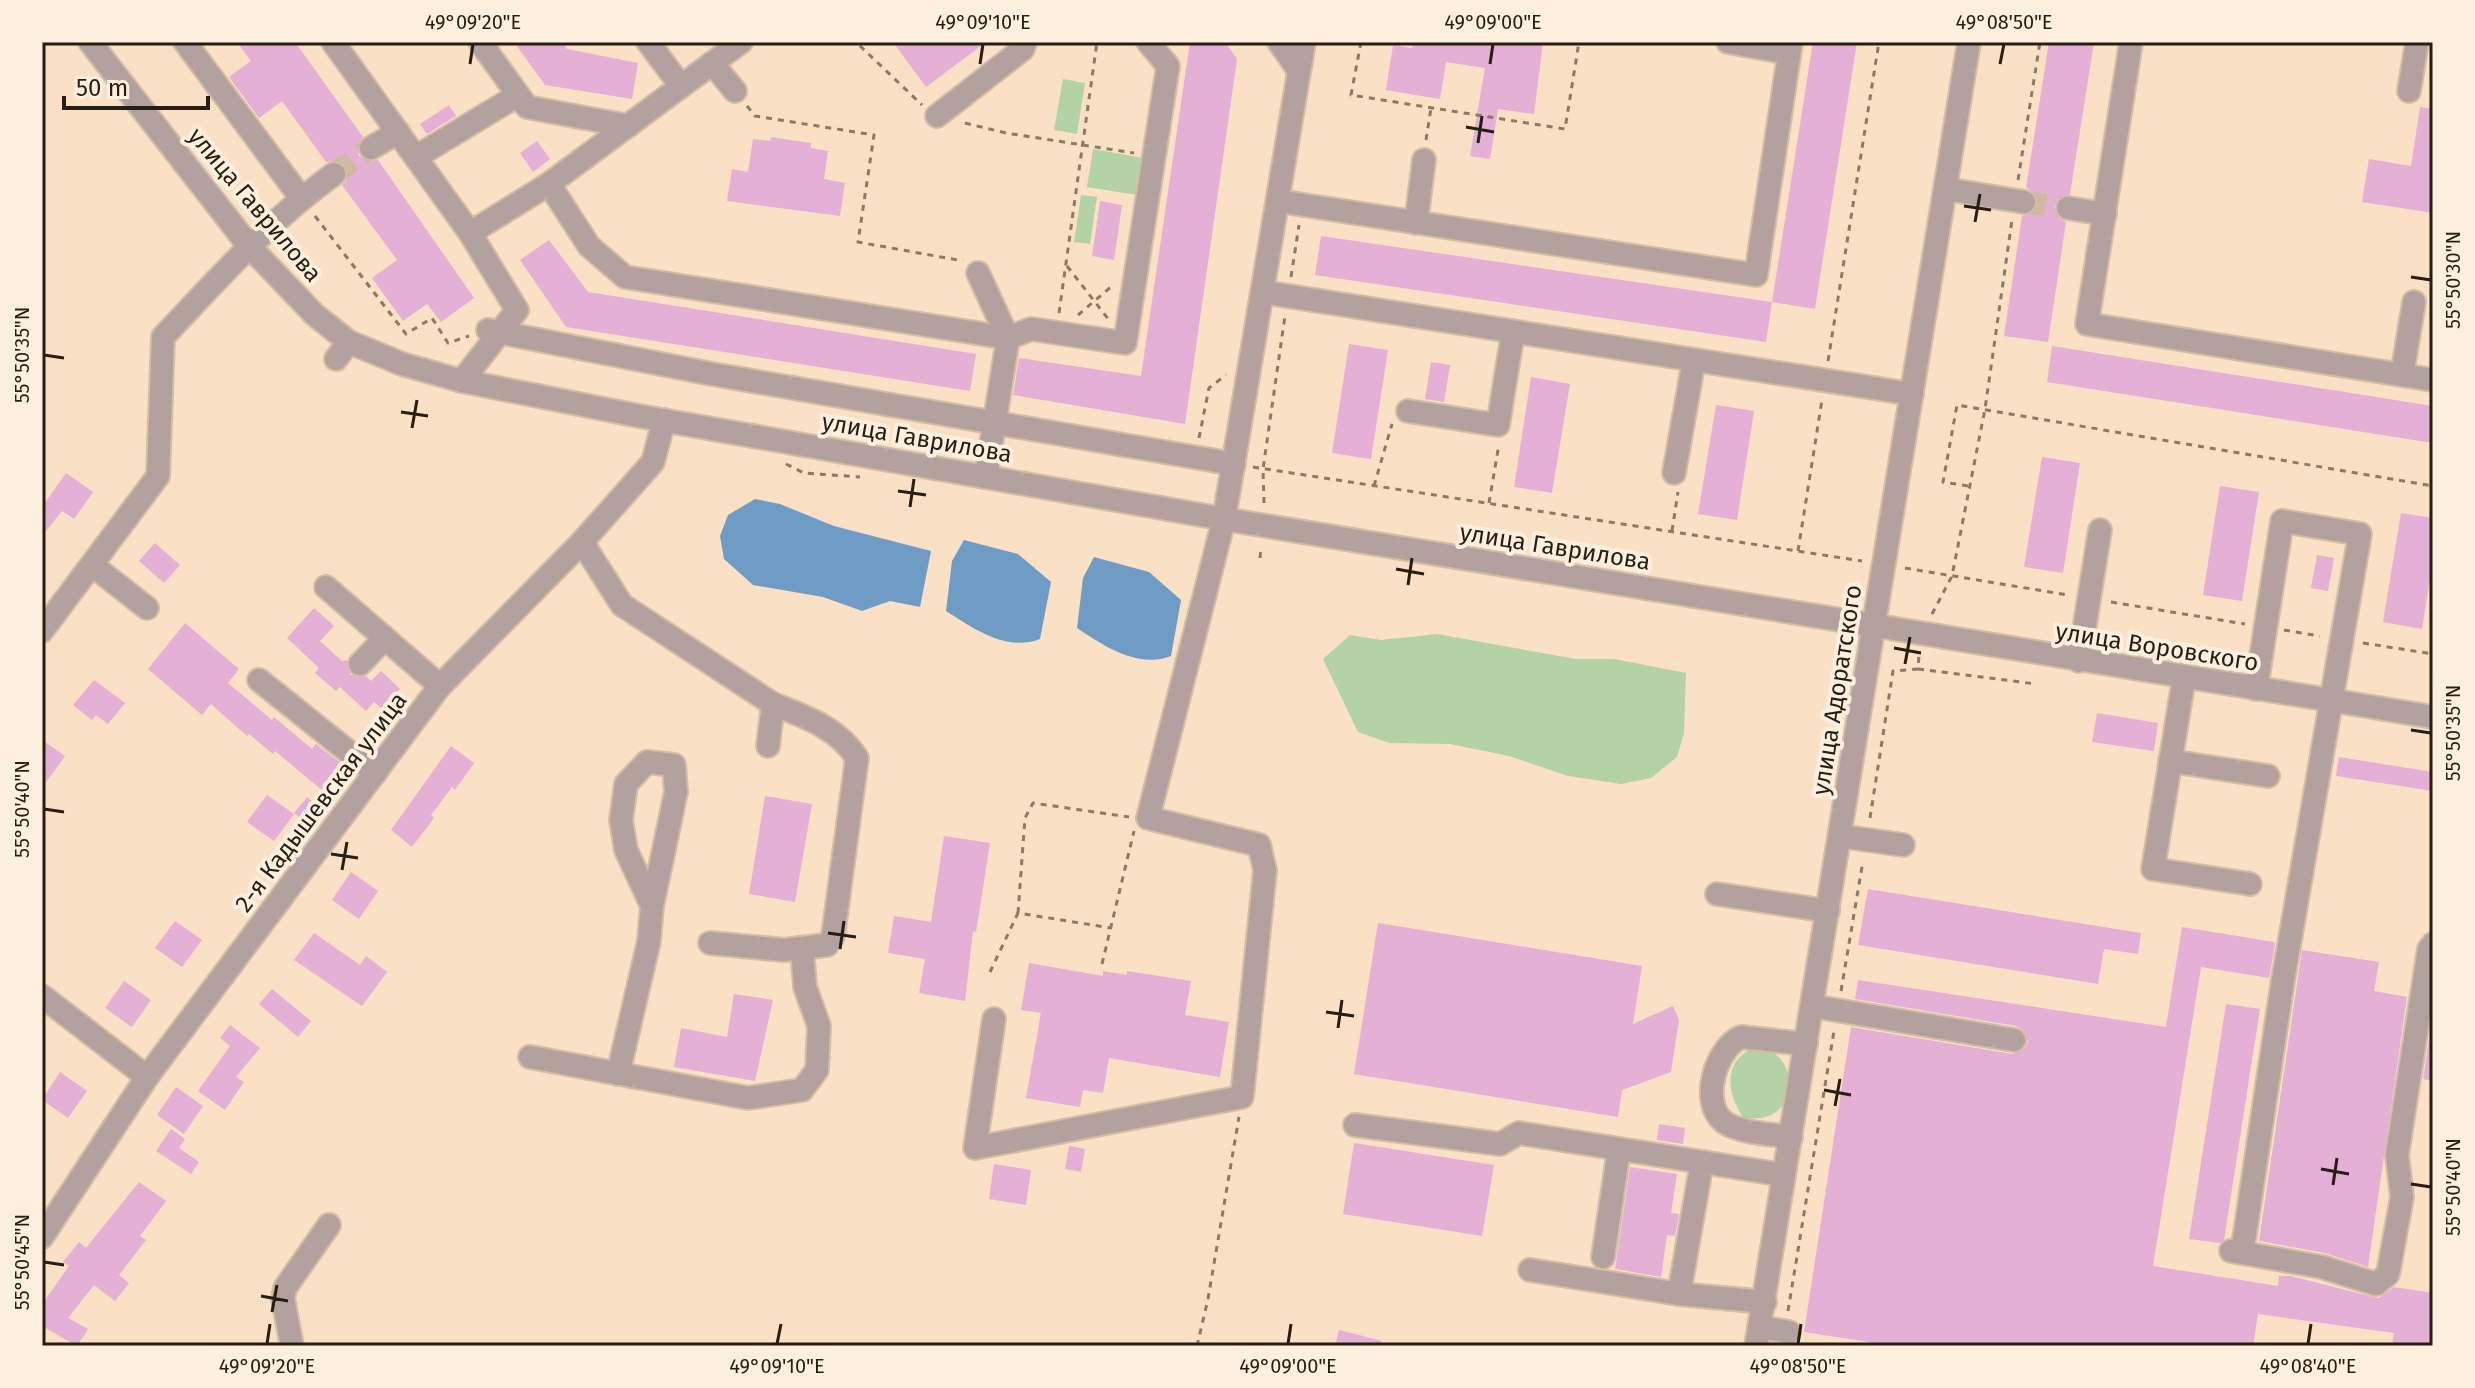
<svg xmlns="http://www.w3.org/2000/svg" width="2475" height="1388" viewBox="0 0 2475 1388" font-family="'Fira Sans',sans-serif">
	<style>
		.green { fill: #b3d2a6 }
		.water { fill: #6f9cc4 }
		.building { fill: #e4b0d5 }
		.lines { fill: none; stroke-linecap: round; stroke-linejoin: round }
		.minor-tunnel { stroke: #d0b9a1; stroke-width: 22; stroke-dasharray: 22 11; stroke-linecap: butt }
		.minor-casing { stroke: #d4bda4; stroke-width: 26 }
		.path { stroke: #8b7a67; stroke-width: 3; stroke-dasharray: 6 6; stroke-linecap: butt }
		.minor { stroke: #b2a19e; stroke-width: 22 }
		.ticks { fill: none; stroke: #261d13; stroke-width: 3 }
		.labels { text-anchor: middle; stroke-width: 8; stroke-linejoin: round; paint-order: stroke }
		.street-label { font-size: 24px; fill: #261d13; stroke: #ffefde }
		.neatline { fill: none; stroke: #261d13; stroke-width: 3 }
		.ticks-label { font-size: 20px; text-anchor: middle; fill: #261d13 }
	</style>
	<rect width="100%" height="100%" fill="#fae0c4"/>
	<g class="green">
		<polygon points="1063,79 1085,83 1077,134 1054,130"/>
		<polygon points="1093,149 1143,158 1137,195 1087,187"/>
		<polygon points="1081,195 1097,197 1090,244 1074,242"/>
		<polygon points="1437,634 1576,659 1614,659 1686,673 1684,733 1677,757 1651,778 1621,784 1568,776 1509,756 1450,744 1390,743 1358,732 1323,659 1350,635 1381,640"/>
		<path d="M1759 1046C1805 1057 1798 1129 1743 1117 1725 1091 1723 1057 1759 1046Z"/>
	</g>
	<g class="water">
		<polygon points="755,499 780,504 834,526 931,551 920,607 890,601 862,611 823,597 753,585 724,559 720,536 728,515"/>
		<path d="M964 540 1018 554 1051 582 1040 639C1007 652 974 629 946 611L952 561Z"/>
		<path d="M1094 557 1149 572 1181 600 1171 656C1138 669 1104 646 1077 628L1083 578Z"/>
	</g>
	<g class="building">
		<polygon points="237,42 295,42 363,137 357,147 359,156 370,162 378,160 474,298 441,322 427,304 403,321 372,278 397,260 342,185 347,179 346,166 339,161 326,162 282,101 259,118 229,77 251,61"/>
		<polygon points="514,42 562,42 567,49 638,63 632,99 545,85"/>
		<polygon points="893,42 986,42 926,87"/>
		<polygon points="1190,42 1225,42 1237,59 1185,424 1013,395 1019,358 1141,376"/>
		<polygon points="1413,42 1543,42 1534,114 1498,109 1490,159 1470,156 1485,68 1446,62 1440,99 1386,90 1393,45 1412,48"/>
		<polygon points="1813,42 1857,42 1815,309 1772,302"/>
		<polygon points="2049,42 2094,42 2070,194 2058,199 2054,207 2059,218 2066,222 2048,342 2004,336 2022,216 2034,211 2038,204 2033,192 2026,188"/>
		<polygon points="449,105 456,116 427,134 420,124"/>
		<polygon points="2420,107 2433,109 2433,213 2362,202 2369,159 2411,166"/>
		<polygon points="771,137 811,143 811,148 828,151 824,179 845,183 840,216 727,201 732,169 748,172 753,139 770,141"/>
		<polygon points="537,141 550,159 533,172 520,153"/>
		<polygon points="1100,201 1122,205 1114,260 1092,256"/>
		<polygon points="1321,236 1772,302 1766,342 1315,275"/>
		<polygon points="549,240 588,292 976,354 970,391 566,327 520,260"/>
		<polygon points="1349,344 1388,350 1371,459 1332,453"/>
		<polygon points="2052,346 2433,406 2433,443 2047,382"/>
		<polygon points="1431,362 1450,365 1444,402 1425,399"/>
		<polygon points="1531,377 1570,384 1552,493 1514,487"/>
		<polygon points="1716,405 1754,411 1737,520 1698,514"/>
		<polygon points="2042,457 2080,463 2063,573 2024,567"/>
		<polygon points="66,473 93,492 74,519 62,511 42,536 42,507"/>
		<polygon points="2220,486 2259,492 2242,601 2203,595"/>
		<polygon points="2401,513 2433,518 2433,559 2422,629 2383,622"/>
		<polygon points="155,543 180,565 164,583 139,561"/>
		<polygon points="2317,555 2334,558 2328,591 2311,588"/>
		<polygon points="314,608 334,626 320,641 342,661 347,660 351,675 366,676 371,681 381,671 400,689 382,709 374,702 366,711 340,687 336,691 315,673 319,668 287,638"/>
		<polygon points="185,623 239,669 228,683 272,720 274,717 312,749 316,744 342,764 323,791 275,751 273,754 249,734 247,736 211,704 202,715 148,669"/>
		<polygon points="94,680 125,703 108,724 96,715 92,720 73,705"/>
		<polygon points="2097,713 2158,723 2154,751 2092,742"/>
		<polygon points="42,740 65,756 42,788"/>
		<polygon points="451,746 474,763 455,790 452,787 431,815 434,818 412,847 391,830"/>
		<polygon points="2339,757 2433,772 2433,791 2336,776"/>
		<polygon points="267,795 294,814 274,841 247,822"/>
		<polygon points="765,796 812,804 795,902 749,894"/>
		<polygon points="307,797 323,810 311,826 294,813"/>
		<polygon points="944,836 990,843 976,932 973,931 965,1001 919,993 925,959 888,953 894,916 931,922"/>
		<polygon points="351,872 378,891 359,919 332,900"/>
		<polygon points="1868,889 2141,933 2138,954 2104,949 2098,984 1858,945"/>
		<polygon points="175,921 202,940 182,967 155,948"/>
		<polygon points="1378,923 1642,966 1633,1024 1673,1006 1679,1020 1671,1072 1622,1090 1618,1117 1354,1074"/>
		<polygon points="2182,927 2274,942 2275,945 2269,978 2201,967 2153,1266 2278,1286 2279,1276 2291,1276 2373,1297 2379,1298 2394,1287 2433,1293 2433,1346 2392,1346 2394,1333 2258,1314 2253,1346 1895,1346 1804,1332 1851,1027 2012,1054 2024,1049 2028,1042 2023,1030 2016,1026 1855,999 1858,980 2166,1027"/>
		<polygon points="314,933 360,965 366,956 387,972 362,1006 294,960"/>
		<polygon points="2302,950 2379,962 2374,991 2407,997 2368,1267 2325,1253 2259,1241"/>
		<polygon points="1029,963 1103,976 1103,971 1127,975 1127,971 1191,981 1185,1015 1229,1022 1220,1077 1109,1058 1103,1093 1083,1090 1080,1107 1026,1098 1041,1013 1021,1010"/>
		<polygon points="124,981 151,1000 132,1027 105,1008"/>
		<polygon points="272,989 311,1021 298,1037 259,1004"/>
		<polygon points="734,994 773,1000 755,1081 674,1067 681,1028 727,1037"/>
		<polygon points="2226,1004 2260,1009 2224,1240 2220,1243 2189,1239"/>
		<polygon points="2433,1014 2433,1081 2423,1079"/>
		<polygon points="230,1025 260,1048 236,1077 244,1082 225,1110 198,1091 230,1046 220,1038"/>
		<polygon points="60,1072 87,1091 68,1118 42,1100"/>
		<polygon points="176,1087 203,1106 184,1134 157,1115"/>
		<polygon points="1659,1124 1685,1128 1683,1144 1657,1140"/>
		<polygon points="171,1129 185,1139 179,1148 199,1162 191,1174 156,1151"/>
		<polygon points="1354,1143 1494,1165 1482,1236 1343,1214"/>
		<polygon points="1069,1146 1085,1149 1081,1172 1065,1169"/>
		<polygon points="994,1164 1031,1170 1026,1205 989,1199"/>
		<polygon points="1630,1167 1677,1174 1671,1213 1679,1214 1675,1236 1667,1235 1661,1277 1615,1269"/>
		<polygon points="139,1182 166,1201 140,1236 146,1240 119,1275 129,1283 115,1301 94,1285 68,1318 88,1329 77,1346 42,1326 42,1304 69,1266 63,1262 79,1242 86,1248"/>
		<polygon points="1339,1330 1382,1341 1381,1346 1335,1346"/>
	</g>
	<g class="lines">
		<g class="minor-tunnel">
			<polyline points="334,174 371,148"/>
			<polyline points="2024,202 2068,208"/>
		</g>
		<defs>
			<g id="minor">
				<polyline points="90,42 249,246 315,315 349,342 402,364 462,381 639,416 1224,519 2433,717"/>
				<polyline points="185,42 301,198"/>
				<polyline points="333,42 470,233 517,310 462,381"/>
				<polyline points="480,42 527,107 628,126"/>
				<polyline points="648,42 681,86"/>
				<polyline points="1279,42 1299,71"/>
				<polyline points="1728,42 1789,53"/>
				<polyline points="2131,42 2087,324 2433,380"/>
				<polyline points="712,63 735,91"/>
				<polyline points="2409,91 2417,42"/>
				<polyline points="937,116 1023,49 1025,42"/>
				<polyline points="371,148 398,132"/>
				<polyline points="416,157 518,95"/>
				<polyline points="549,184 589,246 625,277 1008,338"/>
				<polyline points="1946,189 2024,202"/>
				<polyline points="1278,201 1756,275 1791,42"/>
				<polyline points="2068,208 2105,214"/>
				<polyline points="1416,223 1424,160"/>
				<polyline points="470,233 549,184 741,42"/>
				<polyline points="978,273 1008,338"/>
				<polyline points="1262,292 1912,394"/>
				<polyline points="488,330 712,374 1234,464"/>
				<polyline points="336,359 349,342"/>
				<polyline points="2402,375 2414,302"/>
				<polyline points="1408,411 1498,425 1513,332"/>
				<polyline points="1674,473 1694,360"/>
				<polyline points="986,476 1008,338 1031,329 1125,343 1168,66 1148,42"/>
				<polyline points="582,542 622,605 773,704 768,746"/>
				<polyline points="92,565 147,608"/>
				<polyline points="326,587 440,686"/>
				<path d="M42 631 158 476 163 337C217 280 270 220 334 174"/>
				<polyline points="2079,661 2100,530"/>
				<polyline points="360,664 385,638"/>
				<polyline points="2184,678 2153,869 2250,884"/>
				<polyline points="259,680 375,773"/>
				<polyline points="2170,761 2268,776"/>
				<polyline points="1840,836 1903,845"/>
				<polyline points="1717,894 1828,911"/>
				<path d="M710 943 784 950 827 945 833 936 857 758C838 728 806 717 773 704"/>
				<polyline points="42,996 147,1077"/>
				<polyline points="1812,1006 2014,1040"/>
				<polyline points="994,1019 975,1148 1242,1097 1265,870 1259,845 1148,818 1224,519 1304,42"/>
				<polyline points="530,1057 748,1098 802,1090 817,1070 819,1026 805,987 802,948"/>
				<polyline points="618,1074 649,941 652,906 626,850 621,820 626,784 647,762 674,765 676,792 652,906"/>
				<polyline points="1355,1125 1500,1144 1519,1133 1702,1162"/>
				<path d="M1791 1137C1772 1134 1739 1133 1724 1122 1699 1102 1716 1048 1741 1037L1806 1044"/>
				<polyline points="42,1237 147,1077 440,686 582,542 653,462 664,420"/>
				<polyline points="2231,1251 2322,1267 2376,1284 2388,1274 2402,1197 2397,1155 2429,949 2433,944"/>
				<polyline points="2242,1253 2283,980 2360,534 2282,521 2256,689"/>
				<polyline points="1603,1257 1619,1149"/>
				<polyline points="1530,1270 1679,1294 1702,1162 1784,1175"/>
				<polyline points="1679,1294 1765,1302"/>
				<polyline points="1760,1327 1789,1332"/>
				<polyline points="292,1346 283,1299 285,1288 329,1225"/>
				<polyline points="1756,1346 1969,42"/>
			</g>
		</defs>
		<use href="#minor" class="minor-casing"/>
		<g class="path">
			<polyline points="849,42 857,43 922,105"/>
			<polyline points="1361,42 1351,95 1565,129 1579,42"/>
			<polyline points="747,106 755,116 874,135 858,242 963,261"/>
			<polyline points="965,123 1006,133 1134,153"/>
			<polyline points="1426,140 1431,108"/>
			<polyline points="2018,180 2040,42"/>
			<polyline points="315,216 406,334 432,318 448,343 469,336"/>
			<polyline points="1067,266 1109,320"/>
			<polyline points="1291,277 1299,225"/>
			<polyline points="1059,313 1097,42"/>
			<polyline points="1078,315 1112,286"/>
			<polyline points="1828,361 1879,42"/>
			<polyline points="1199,438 1209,388 1226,375"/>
			<polyline points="786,464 804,473 860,477"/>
			<polyline points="1253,467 1862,561"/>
			<polyline points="1374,486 1392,424"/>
			<polyline points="1968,486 1943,482 1957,405 2433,486"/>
			<polyline points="1264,503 1263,469 1285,316"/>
			<polyline points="1489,503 1499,444"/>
			<polyline points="1672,531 1678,492"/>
			<polyline points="1798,551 1822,400"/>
			<polyline points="1260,558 1261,546"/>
			<polyline points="1905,568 2068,595"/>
			<polyline points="2111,602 2245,624"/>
			<polyline points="1932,614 1952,576 1985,409 2012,220"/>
			<polyline points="2284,630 2320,636"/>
			<polyline points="2363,643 2433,654"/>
			<polyline points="1918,669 2036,684"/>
			<polyline points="1870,818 1893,671 1918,669 1919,655"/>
			<polyline points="1018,913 1025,818 1033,803 1129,817"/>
			<polyline points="1102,964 1134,831"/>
			<polyline points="990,972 1018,913 1111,928"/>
			<polyline points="1841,991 1863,861"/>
			<polyline points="1788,1311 1834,1031"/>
			<polyline points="1197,1346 1208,1299 1239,1117"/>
		</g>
		<use href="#minor" class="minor"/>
	</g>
	<path class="ticks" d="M470 64 473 44M980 64 983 44M1490 64 1493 44M2000 64 2004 44M1466 127 1494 132M1478 143 1482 116M1964 206 1991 210M1975 222 1980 194M2411 277 2431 280M44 355 64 358M401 412 428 416M412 428 417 400M898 491 926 495M910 507 914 479M1396 569 1424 574M1408 585 1412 558M1894 648 1921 653M1905 664 1910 637M2411 730 2431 733M44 809 64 812M331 854 358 858M342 870 347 842M828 933 856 937M840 949 844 921M1326 1012 1354 1016M1338 1028 1342 1000M1824 1090 1851 1095M1835 1106 1840 1079M2321 1169 2349 1174M2411 1184 2431 1187M2333 1185 2337 1158M44 1262 64 1265M261 1296 288 1301M272 1312 277 1285M267 1344 270 1324M777 1344 781 1324M1288 1344 1291 1324M1798 1344 1801 1324M2308 1344 2311 1324"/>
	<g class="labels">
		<g class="street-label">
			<text transform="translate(255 205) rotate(50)" y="8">улица Гаврилова</text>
			<text transform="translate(917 438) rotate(10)" y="8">улица Гаврилова</text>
			<text transform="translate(1555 547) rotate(9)" y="8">улица Гаврилова</text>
			<text transform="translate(2157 647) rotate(9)" y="8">улица Воровского</text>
			<text transform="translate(1837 690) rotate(-81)" y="8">улица Адоратского</text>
			<text transform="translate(321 802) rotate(-53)" y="8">2-я Кадышевская улица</text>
		</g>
	</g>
	<rect width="2475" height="1388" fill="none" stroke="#ffefde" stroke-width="88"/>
	<path d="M64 96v12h144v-12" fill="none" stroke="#261d13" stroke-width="4"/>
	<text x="76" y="96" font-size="24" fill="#261d13" stroke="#ffefde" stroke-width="6" paint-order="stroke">50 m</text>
	<rect x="44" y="44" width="2387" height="1300" class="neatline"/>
	<g class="ticks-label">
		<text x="473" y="29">49°09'20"E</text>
		<text x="983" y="29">49°09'10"E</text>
		<text x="1493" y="29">49°09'00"E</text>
		<text x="2004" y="29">49°08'50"E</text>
		<text transform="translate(2453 280) rotate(-90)" y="7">55°50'30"N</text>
		<text transform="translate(22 355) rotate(-90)" y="7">55°50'35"N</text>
		<text transform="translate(2453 733) rotate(-90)" y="7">55°50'35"N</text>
		<text transform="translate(22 809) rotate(-90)" y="7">55°50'40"N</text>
		<text transform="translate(2453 1187) rotate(-90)" y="7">55°50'40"N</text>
		<text transform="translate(22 1262) rotate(-90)" y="7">55°50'45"N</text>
		<text x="267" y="1373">49°09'20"E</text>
		<text x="777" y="1373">49°09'10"E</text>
		<text x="1288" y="1373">49°09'00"E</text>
		<text x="1798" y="1373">49°08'50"E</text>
		<text x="2308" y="1373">49°08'40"E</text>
	</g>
</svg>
